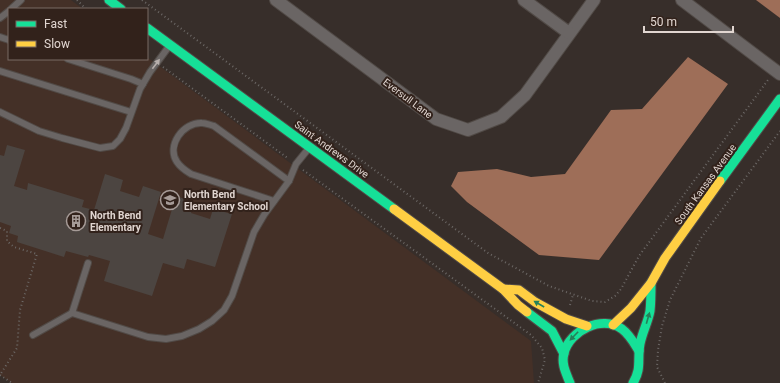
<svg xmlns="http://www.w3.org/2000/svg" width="780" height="383" viewBox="0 0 780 383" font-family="Roboto,sans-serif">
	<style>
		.built { fill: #443027 }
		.water { fill: #9e6e58 }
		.building { fill: #4c4541 }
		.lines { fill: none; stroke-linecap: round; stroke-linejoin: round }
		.lane-casing { stroke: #514a46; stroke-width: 8 }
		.street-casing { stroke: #514a46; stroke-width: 14 }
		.fast-casing { stroke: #514a46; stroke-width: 11 }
		.slow-casing { stroke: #514a46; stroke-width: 11 }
		.path { stroke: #6c6866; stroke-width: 2; stroke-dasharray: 1 3; stroke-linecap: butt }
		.lane { stroke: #6a6564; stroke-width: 6 }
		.street { stroke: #6a6564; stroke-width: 12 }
		.fast { stroke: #16e098; stroke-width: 9 }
		.slow { stroke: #ffcf43; stroke-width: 9 }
		.oneway { fill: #b7aeab }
		.oneway2 { fill: #24815a }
		.labels { text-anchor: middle; stroke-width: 4; stroke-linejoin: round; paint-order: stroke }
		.street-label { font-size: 10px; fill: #e1d6d1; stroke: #32221b }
		.poi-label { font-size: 10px; font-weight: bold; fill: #e1d6d1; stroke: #32221b; text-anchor: start }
	</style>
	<rect width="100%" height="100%" fill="#372e2a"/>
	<polygon class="built" points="0,0 71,0 83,9 9,9 9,59 147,59 147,57 531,341 534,383 12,383 0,375"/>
	<g class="water">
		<polygon points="756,0 780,0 780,18"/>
		<polygon points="688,57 728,84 599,260 539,255 467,202 451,186 458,172 497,169 531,177 565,174 611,110 642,109"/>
	</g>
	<polygon class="building" points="7,145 25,150 14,186 27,190 28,183 84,200 82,207 94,210 105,174 123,180 120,191 139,197 143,186 161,192 148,234 163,239 176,196 194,202 191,213 210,219 213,209 232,214 215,267 187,259 184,269 163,263 152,296 104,281 110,261 89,255 88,257 66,251 64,257 17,242 18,236 9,233 11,226 0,222 0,155 4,156"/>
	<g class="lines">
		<defs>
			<g id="lane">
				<polyline points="11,9 21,0"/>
				<polyline points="0,18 9,11"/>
				<polyline points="0,37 9,40"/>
				<polyline points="68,59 131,79 143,84"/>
				<polyline points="0,71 131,112"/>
				<polyline points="0,112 39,131 62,138 100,148 113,146 120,139 126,128 140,89 150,72 170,45"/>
				<path d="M274 201 191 174C186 171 181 168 177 162 166 146 183 122 202 123 206 123 210 125 214 126L289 181"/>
				<polyline points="72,313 88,263"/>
				<polyline points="33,335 72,313 148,337 166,339 182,336 199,329 212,321 224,310 232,296 254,232 264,215 289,181 296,164 309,148"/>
			</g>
			<g id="street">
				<polyline points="276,0 436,119 468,130 501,117 525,95 594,0"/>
				<polyline points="524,0 569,33"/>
				<polyline points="682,0 780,74"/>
			</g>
			<g id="fast">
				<polyline points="109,0 121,9"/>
				<polyline points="147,28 394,209"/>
				<polyline points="720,181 780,99"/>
				<polyline points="527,312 552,331 564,354"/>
				<path d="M570 383C566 373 561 364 564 353 570 330 602 315 622 329 630 335 634 343 639 351"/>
				<path d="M633 383C642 368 637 360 640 344 642 333 648 322 650 311 651 302 651 292 651 283"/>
			</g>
			<g id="slow">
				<polyline points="394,209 503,289 518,305 527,312"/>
				<polyline points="503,289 519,290 535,302 566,319 587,326"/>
				<polyline points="613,325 631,308 651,283 665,258 720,181"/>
			</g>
		</defs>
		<use href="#lane" class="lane-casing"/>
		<use href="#street" class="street-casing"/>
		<use href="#fast" class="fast-casing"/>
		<use href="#slow" class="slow-casing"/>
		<g class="path">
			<polyline points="77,0 86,9"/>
			<polyline points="142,0 488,253 549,286 592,301 605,302 615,296 621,289 639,256 768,80"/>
			<polyline points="163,67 289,159"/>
			<polyline points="303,170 531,335 542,348 545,360 538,383"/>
			<polyline points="0,228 7,231 7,241 14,247 37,254 20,310 17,348 0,375"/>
			<polyline points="570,305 573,295"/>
			<polyline points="0,375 12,383"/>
			<polyline points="665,383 657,367 658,350 662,326 670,300 701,238 780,131"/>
		</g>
		<use href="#lane" class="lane"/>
		<use href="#street" class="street"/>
		<use href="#fast" class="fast"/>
		<use href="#slow" class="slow"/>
	</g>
	<defs><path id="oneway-solid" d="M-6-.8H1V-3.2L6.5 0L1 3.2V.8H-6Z"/></defs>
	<use class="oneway" href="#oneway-solid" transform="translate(156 64) rotate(-53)"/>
	<g class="oneway2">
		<use href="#oneway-solid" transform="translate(539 304) rotate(-150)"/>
		<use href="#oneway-solid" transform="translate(648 318) rotate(-74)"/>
		<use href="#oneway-solid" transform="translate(574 336) rotate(134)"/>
	</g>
	<defs>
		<symbol id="school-ring" viewBox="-11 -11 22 22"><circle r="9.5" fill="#32221b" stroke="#a69b97" stroke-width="1.5"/><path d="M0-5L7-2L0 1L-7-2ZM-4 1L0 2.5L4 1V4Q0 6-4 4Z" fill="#a69b97"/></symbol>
		<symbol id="building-ring" viewBox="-11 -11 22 22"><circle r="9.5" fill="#32221b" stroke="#a69b97" stroke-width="1.5"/><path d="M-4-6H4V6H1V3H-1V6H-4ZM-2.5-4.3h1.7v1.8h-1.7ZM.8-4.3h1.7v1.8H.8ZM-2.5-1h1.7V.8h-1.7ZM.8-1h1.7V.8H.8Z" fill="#a69b97"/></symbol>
	</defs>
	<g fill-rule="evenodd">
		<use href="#school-ring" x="159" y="189" width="22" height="22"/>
		<use href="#building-ring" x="65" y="210" width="22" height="22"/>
	</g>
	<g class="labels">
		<g class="street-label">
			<text transform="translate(408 98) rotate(37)" y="4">Eversull Lane</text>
			<text transform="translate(332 149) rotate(36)" y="4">Saint Andrews Drive</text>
			<text transform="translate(705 184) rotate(-54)" y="4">South Kansas Avenue</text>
		</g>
		<g class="poi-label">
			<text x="184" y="198">North Bend<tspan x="184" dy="12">Elementary School</tspan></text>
			<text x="90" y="219">North Bend<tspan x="90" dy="12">Elementary</tspan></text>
		</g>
	</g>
	<rect x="8" y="8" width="140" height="52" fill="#32221b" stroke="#786a64"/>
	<rect x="16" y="21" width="20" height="6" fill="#16e098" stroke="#786a64"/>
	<text x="44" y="28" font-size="12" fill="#e1d6d1">Fast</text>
	<rect x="16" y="41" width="20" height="6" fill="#ffcf43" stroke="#786a64"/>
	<text x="44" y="48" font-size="12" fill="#e1d6d1">Slow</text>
	<path d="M644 26v6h89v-6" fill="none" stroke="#e1d6d1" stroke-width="2"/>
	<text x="650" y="26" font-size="12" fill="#e1d6d1" stroke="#32221b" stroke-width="3" paint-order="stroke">50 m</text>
</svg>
